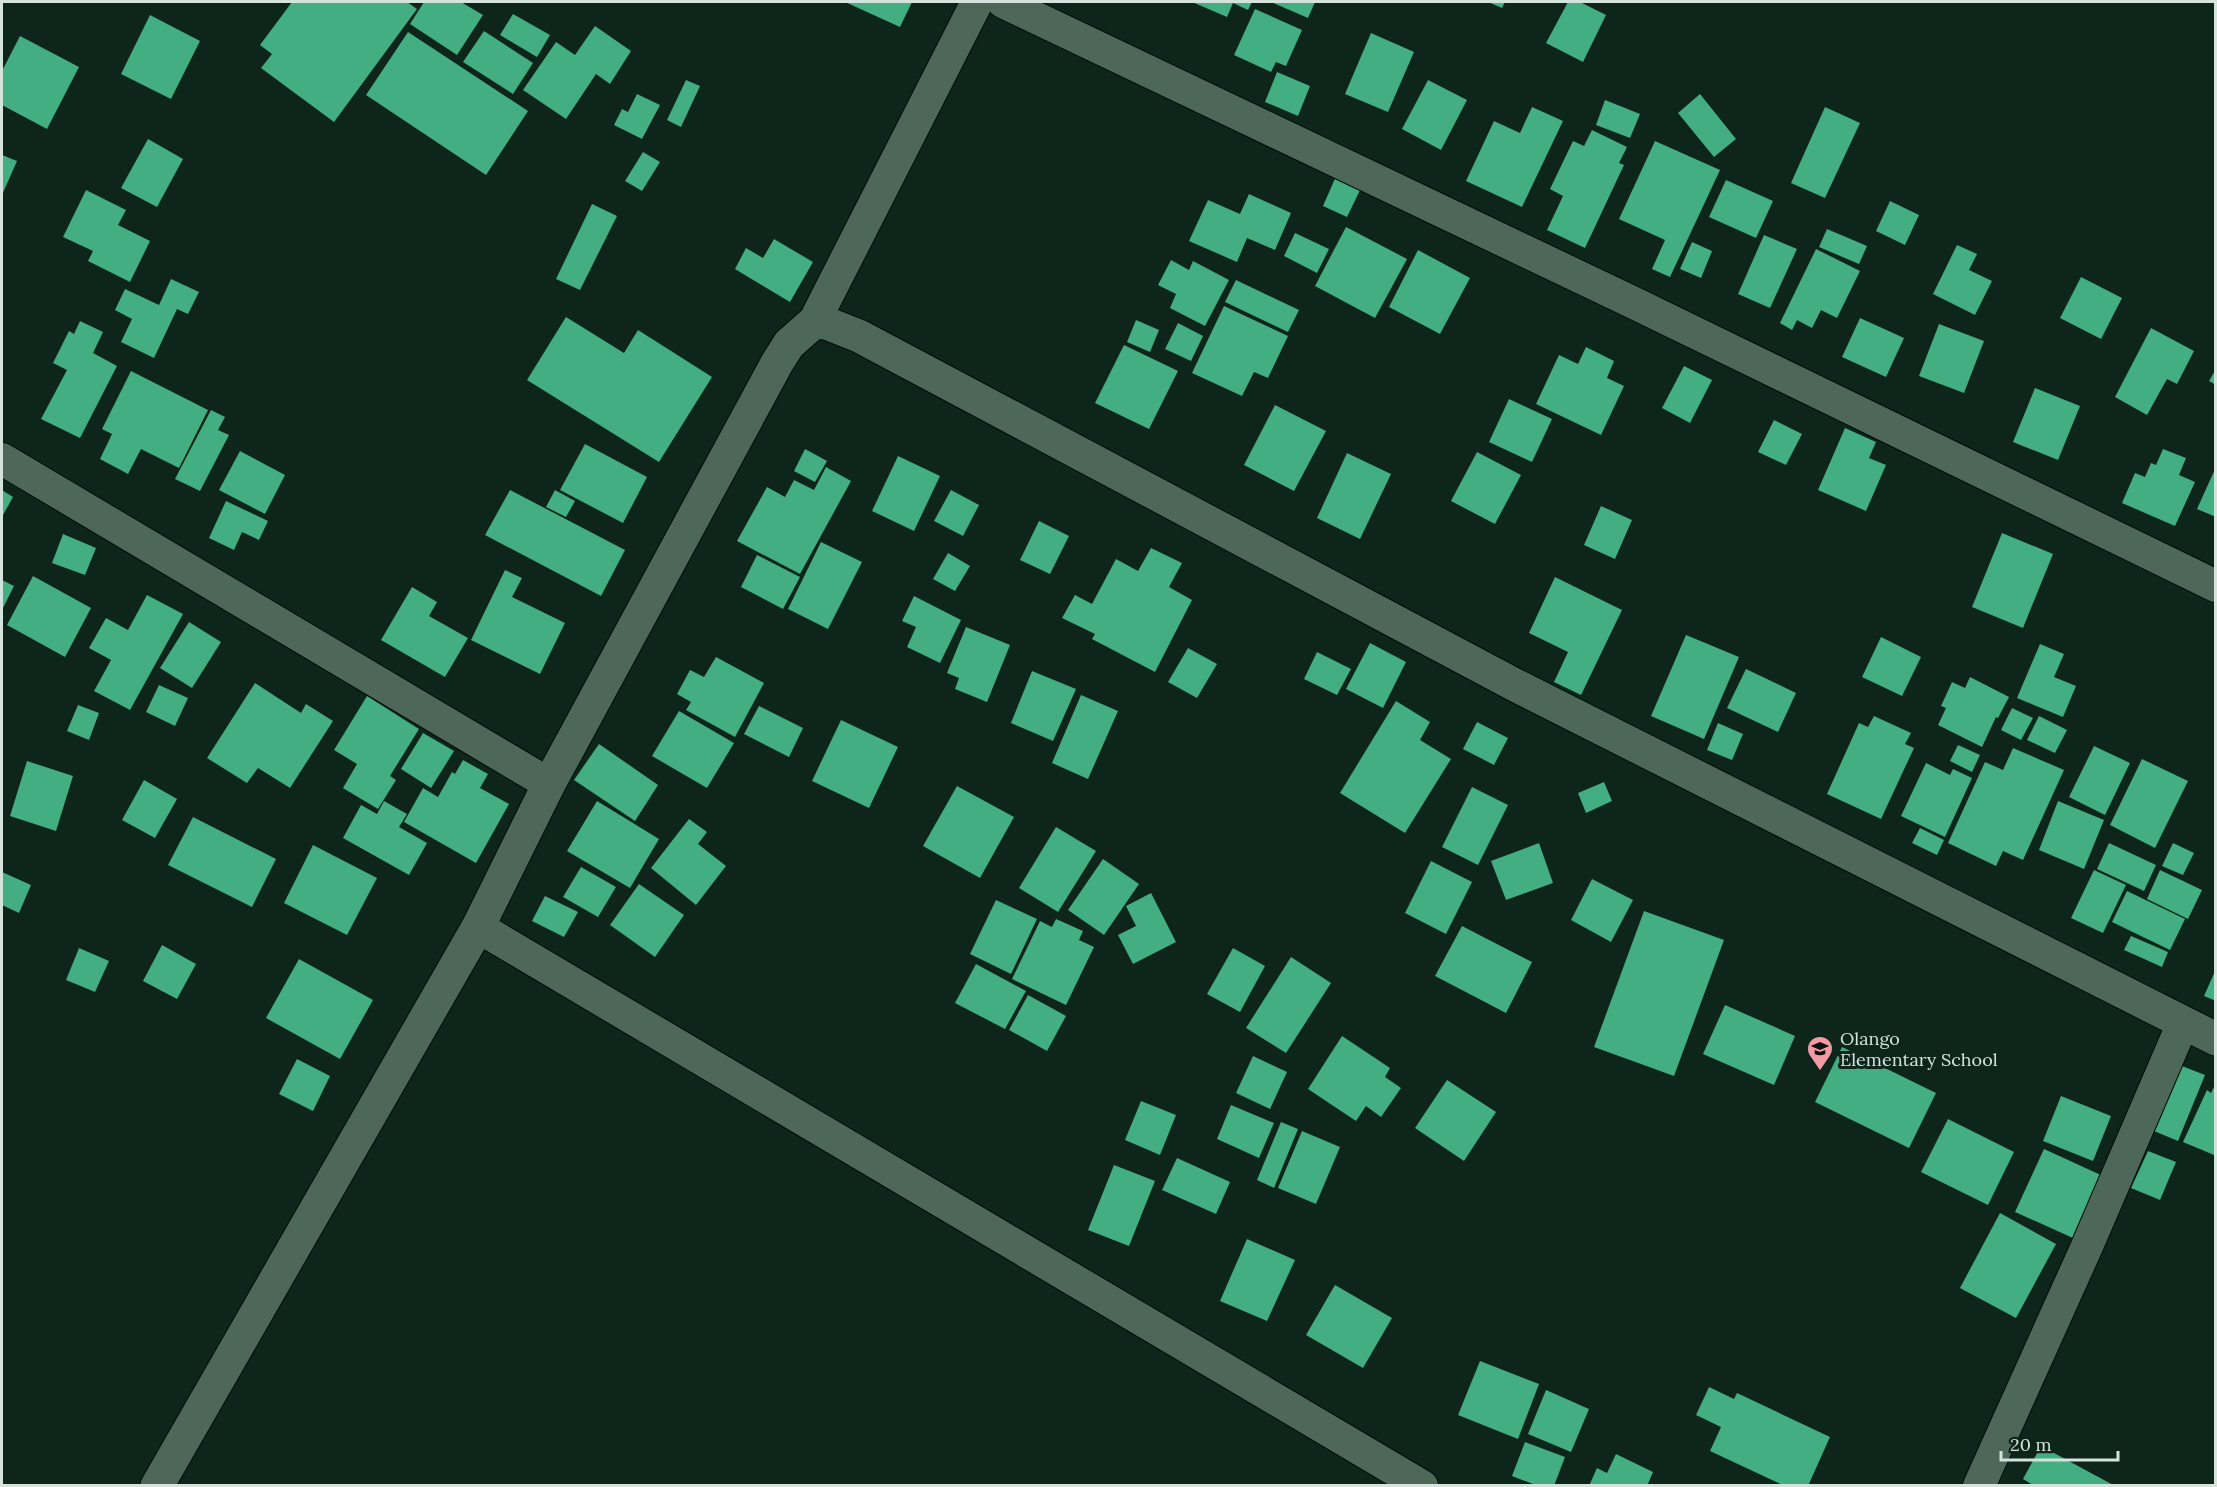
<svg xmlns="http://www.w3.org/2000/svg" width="2217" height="1487" viewBox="0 0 2217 1487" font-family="Lora,serif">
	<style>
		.building { fill: #42ae81 }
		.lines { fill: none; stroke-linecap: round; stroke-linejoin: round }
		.minor-casing { stroke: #000e06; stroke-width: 34 }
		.tertiary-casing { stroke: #000e06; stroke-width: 35 }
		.minor { stroke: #4d6759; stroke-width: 32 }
		.tertiary { stroke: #4d6759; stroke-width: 33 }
		.labels { text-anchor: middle; stroke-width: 6; stroke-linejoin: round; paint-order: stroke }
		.poi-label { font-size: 18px; fill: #d4e3db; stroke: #0d251b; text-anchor: start }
	</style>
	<rect width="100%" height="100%" fill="#0d251b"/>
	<g class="building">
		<polygon points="292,2 407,2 417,9 334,122 261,68 272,54 260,45"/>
		<polygon points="424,2 461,2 483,15 457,55 410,24"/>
		<polygon points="845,2 912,2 900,27"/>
		<polygon points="1192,2 1252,2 1248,10 1233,3 1227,17"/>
		<polygon points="1271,2 1315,2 1308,18"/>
		<polygon points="1488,2 1505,2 1502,8"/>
		<polygon points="1568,2 1580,2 1606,15 1583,62 1546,43"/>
		<polygon points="1255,9 1302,30 1286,66 1276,62 1271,72 1234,55"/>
		<polygon points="513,14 550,35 537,57 500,35"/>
		<polygon points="150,15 200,41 171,99 121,74"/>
		<polygon points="595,26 631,51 610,84 596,74 566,119 523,90 556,42 575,55"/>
		<polygon points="484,31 533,63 513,94 463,62"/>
		<polygon points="408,32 528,111 486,175 366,95"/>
		<polygon points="1371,33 1414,52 1388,112 1345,94"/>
		<polygon points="20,36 79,67 47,129 2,105 2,71"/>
		<polygon points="1277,72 1310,86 1298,116 1265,102"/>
		<polygon points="686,80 700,86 681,127 667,120"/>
		<polygon points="1428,80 1467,100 1441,150 1402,129"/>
		<polygon points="637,94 660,105 642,139 614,125 622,109 628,112"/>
		<polygon points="1700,94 1736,139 1714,157 1678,113"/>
		<polygon points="1605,100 1640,114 1630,138 1596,125"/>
		<polygon points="1532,107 1563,121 1522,207 1466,181 1494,121 1520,133"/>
		<polygon points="1825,107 1860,123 1825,198 1791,183"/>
		<polygon points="1592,130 1627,147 1619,163 1624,165 1585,248 1547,230 1563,196 1550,189 1573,141 1584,146"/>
		<polygon points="148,139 183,159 157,207 121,188"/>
		<polygon points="1655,141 1720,170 1670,277 1652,269 1665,240 1619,219"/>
		<polygon points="643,152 660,162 642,191 625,181"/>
		<polygon points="2,155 17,161 2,195"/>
		<polygon points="1337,174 1362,186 1347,217 1323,206"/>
		<polygon points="1726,180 1773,201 1756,238 1709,217"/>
		<polygon points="86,190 126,210 118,225 150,241 130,282 88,261 93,251 63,237"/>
		<polygon points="1249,194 1291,213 1275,250 1247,238 1237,262 1189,241 1208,200 1240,214"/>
		<polygon points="1890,201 1919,215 1905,245 1876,231"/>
		<polygon points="592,204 617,216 580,290 556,279"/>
		<polygon points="1346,227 1407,259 1375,318 1315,286"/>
		<polygon points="1827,229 1867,246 1859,264 1819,247"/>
		<polygon points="1295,233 1329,249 1317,273 1284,256"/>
		<polygon points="1764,235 1797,249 1770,308 1738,294"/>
		<polygon points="774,239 813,262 790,302 735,269 746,248 763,258"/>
		<polygon points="1692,242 1712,251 1701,278 1680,269"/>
		<polygon points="1957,245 1977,254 1969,270 1992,281 1975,315 1933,294"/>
		<polygon points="1816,249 1860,271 1837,318 1821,310 1812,328 1797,320 1792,330 1780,323"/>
		<polygon points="1418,250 1470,278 1440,334 1389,307"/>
		<polygon points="1171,260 1189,270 1193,261 1229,280 1205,326 1170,308 1176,294 1158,285"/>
		<polygon points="2081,277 2122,298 2101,339 2060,318"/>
		<polygon points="171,279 199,292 188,314 177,309 154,358 121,342 132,319 115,310 125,289 159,305"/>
		<polygon points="1236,280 1299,310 1288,332 1225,302"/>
		<polygon points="1224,306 1288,336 1268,378 1254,372 1242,396 1192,373"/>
		<polygon points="566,317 624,353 638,330 712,377 659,462 527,380"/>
		<polygon points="1860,318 1904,338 1886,377 1842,357"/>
		<polygon points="1136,320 1159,330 1150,352 1127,342"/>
		<polygon points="80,321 103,332 93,353 117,366 80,438 41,419 67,370 53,363 69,331 74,334"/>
		<polygon points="1178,323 1203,336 1191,361 1165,349"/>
		<polygon points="1939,324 1984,341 1964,393 1919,376"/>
		<polygon points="2151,328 2194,351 2177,384 2167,379 2147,415 2115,397"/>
		<polygon points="1124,345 1178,371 1149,429 1095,403"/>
		<polygon points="1586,347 1614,361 1607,378 1624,386 1601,435 1536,404 1559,355 1578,364"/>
		<polygon points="1684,366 1712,380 1690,423 1662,408"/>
		<polygon points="2216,369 2216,385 2209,381"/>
		<polygon points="131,371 208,410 179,468 141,449 128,474 100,459 112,434 102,429"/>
		<polygon points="2035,388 2080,406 2058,460 2013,442"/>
		<polygon points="1509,399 1552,419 1532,462 1489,442"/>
		<polygon points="1275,405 1326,431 1294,491 1244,465"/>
		<polygon points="211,410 225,417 218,430 229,435 200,491 175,479"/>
		<polygon points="1774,420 1802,434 1786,465 1758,452"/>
		<polygon points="1845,428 1876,442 1869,458 1886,465 1866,511 1818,490"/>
		<polygon points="585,444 647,477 623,523 560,490"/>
		<polygon points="805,449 827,461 815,482 794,471"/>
		<polygon points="2163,449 2186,458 2179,475 2195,482 2175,526 2122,503 2135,473 2145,477 2151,463 2156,465"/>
		<polygon points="240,451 285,475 265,514 219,490"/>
		<polygon points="1477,452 1521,475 1495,524 1451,501"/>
		<polygon points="1347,453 1391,474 1360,539 1317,518"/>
		<polygon points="898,456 940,476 914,531 872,511"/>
		<polygon points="826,467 851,481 800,574 737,541 767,487 785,497 794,480 814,490"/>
		<polygon points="2216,467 2216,517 2197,509"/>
		<polygon points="2,490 13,497 2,517"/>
		<polygon points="510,490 625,550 601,596 485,535"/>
		<polygon points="555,490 575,501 566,517 546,507"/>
		<polygon points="951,490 979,505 963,536 934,521"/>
		<polygon points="226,501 268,521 259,540 242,532 234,550 209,538"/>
		<polygon points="1601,506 1632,520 1615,559 1584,545"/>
		<polygon points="1039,521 1069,536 1050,574 1020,560"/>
		<polygon points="2002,533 2053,554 2023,628 1972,607"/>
		<polygon points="63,534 96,548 85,575 52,563"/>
		<polygon points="821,542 862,562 828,629 788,609"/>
		<polygon points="1151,548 1182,563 1169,587 1192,600 1155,672 1092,639 1095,634 1062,618 1075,595 1092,604 1116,559 1138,571"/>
		<polygon points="948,553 970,566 955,591 933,579"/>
		<polygon points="757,555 800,577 783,609 741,587"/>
		<polygon points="505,570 522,578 512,597 565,623 540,674 471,640"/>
		<polygon points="33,576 91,608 65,657 7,625"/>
		<polygon points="1555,577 1622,610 1581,695 1554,682 1568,652 1529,633"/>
		<polygon points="2,580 14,586 2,610"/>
		<polygon points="412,587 437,602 429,616 468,638 445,677 381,640"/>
		<polygon points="147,595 183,614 130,710 94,691 111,660 89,648 106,618 128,630"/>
		<polygon points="914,596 961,620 940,663 907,647 916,627 902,621"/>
		<polygon points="189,622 221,642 192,688 160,668"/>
		<polygon points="966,627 1010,645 987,702 955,689 959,678 947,673"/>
		<polygon points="1686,635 1739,657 1704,739 1651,716"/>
		<polygon points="1881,637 1921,657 1902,696 1862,677"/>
		<polygon points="1370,643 1406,662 1383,708 1346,689"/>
		<polygon points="2040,644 2064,654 2054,677 2076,686 2063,717 2017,698"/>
		<polygon points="1188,648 1217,664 1197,698 1168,682"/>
		<polygon points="1317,652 1351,669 1337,695 1304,679"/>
		<polygon points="716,657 764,683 735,737 686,710 691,702 677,694 690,670 704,677"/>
		<polygon points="1746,669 1796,693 1778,732 1727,708"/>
		<polygon points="1032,671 1076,689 1053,741 1011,723"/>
		<polygon points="1970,677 2009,697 1998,718 1996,717 1982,747 1938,725 1946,708 1941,706 1952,682 1965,688"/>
		<polygon points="255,683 301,713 306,704 333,721 290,788 258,768 247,783 207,758"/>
		<polygon points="159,685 188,698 175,726 146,712"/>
		<polygon points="1081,695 1118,711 1088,779 1052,763"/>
		<polygon points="367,696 419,729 390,776 396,780 378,809 343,788 357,764 334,750"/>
		<polygon points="1396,701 1430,722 1420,740 1451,759 1405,833 1340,793"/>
		<polygon points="78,705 99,713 89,740 67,731"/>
		<polygon points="759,706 803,728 789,757 744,734"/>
		<polygon points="2012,708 2033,718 2021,740 2001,730"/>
		<polygon points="679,711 734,743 707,788 652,756"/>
		<polygon points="1874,716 1911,733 1905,744 1914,748 1881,819 1827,794 1859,723 1868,727"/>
		<polygon points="2039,716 2067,730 2055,753 2027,740"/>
		<polygon points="841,720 898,747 869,808 812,781"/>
		<polygon points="1477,722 1508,738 1494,765 1463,749"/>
		<polygon points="1718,723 1743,734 1732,760 1707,750"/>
		<polygon points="423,733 454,751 431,788 401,769"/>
		<polygon points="599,744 658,785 635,821 574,780"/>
		<polygon points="1958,745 1980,755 1972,772 1950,761"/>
		<polygon points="2094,746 2130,763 2105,815 2069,797"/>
		<polygon points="2013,748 2064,770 2023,860 2003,851 1996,866 1948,843 1985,762 2003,770"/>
		<polygon points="2142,759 2188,781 2155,848 2110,825"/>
		<polygon points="463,760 488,774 480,788 509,804 476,863 404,822 423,788 438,797 452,772 455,774"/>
		<polygon points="27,761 73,776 56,831 10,816"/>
		<polygon points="1926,763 1950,775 1953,769 1972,778 1945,837 1901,816"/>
		<polygon points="144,780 177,799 155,838 122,820"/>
		<polygon points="1604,782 1612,801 1586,813 1578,793"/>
		<polygon points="957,786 1014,817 980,878 923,846"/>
		<polygon points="1472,787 1508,805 1478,865 1442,847"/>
		<polygon points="384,801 407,814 399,827 427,843 409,875 343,838 361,805 377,814"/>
		<polygon points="597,801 659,839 630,888 567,851"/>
		<polygon points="2058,801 2104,820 2084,869 2039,850"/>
		<polygon points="193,817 276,859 252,907 168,865"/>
		<polygon points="689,819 707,832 698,844 726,866 696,905 651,868"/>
		<polygon points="1056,827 1096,851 1058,912 1019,888"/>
		<polygon points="1920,828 1944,840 1937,855 1912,843"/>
		<polygon points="1539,843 1553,883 1506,900 1491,861"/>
		<polygon points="2109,843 2156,865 2144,891 2097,869"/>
		<polygon points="2173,843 2194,853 2183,875 2162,866"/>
		<polygon points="313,845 377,878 347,935 284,903"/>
		<polygon points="1103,859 1139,884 1104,935 1068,910"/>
		<polygon points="1431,861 1472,882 1446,934 1405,913"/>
		<polygon points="581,867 616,887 598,917 563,897"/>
		<polygon points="2094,870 2126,885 2103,933 2071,918"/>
		<polygon points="2160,870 2202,890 2188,919 2147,899"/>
		<polygon points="2,872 31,885 19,913 2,905"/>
		<polygon points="1592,879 1633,900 1611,942 1571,920"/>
		<polygon points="639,884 684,915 655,957 610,925"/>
		<polygon points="2127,891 2185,919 2170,950 2112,922"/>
		<polygon points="1151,893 1176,942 1133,964 1118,935 1136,926 1126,906"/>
		<polygon points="545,896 578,912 564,937 532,921"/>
		<polygon points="996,900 1037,919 1011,974 970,954"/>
		<polygon points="1644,911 1724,940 1674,1076 1594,1047"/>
		<polygon points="1056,919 1083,931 1079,940 1094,947 1066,1005 1012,979 1040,921 1052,927"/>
		<polygon points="1462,926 1532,962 1506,1013 1435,976"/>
		<polygon points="2131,936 2168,952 2162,967 2124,950"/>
		<polygon points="162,945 196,964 177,999 143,981"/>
		<polygon points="79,948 109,961 95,992 66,980"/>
		<polygon points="1233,948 1265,966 1240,1012 1207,994"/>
		<polygon points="1291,957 1331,983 1286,1053 1246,1028"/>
		<polygon points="299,959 373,1000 340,1059 266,1018"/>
		<polygon points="976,964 1026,991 1005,1029 955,1003"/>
		<polygon points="2216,969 2216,1001 2204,996"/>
		<polygon points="1028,995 1066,1016 1047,1051 1009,1030"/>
		<polygon points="1725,1005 1795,1036 1774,1085 1703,1054"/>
		<polygon points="1342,1036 1390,1068 1385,1077 1401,1088 1381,1117 1366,1106 1356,1121 1308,1089"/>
		<polygon points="1842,1047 1936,1093 1909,1148 1815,1102"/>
		<polygon points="1253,1056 1287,1072 1270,1109 1236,1093"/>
		<polygon points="297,1059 330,1076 313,1111 279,1094"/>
		<polygon points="2169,1061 2205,1075 2178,1141 2142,1126"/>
		<polygon points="1447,1080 1496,1112 1464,1161 1415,1128"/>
		<polygon points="2216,1083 2216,1152 2214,1155 2183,1142 2207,1090 2211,1093"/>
		<polygon points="2061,1096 2111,1116 2093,1161 2043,1141"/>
		<polygon points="1141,1101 1176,1115 1160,1155 1125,1140"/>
		<polygon points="1231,1105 1274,1123 1259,1158 1217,1139"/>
		<polygon points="1948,1119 2014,1152 1988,1205 1921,1172"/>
		<polygon points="1281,1122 1298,1129 1274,1188 1257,1180"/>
		<polygon points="1302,1131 1340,1147 1316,1204 1278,1188"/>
		<polygon points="2044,1149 2103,1176 2073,1238 2015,1212"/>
		<polygon points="2148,1151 2176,1162 2160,1200 2131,1188"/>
		<polygon points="1177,1158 1230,1182 1216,1214 1162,1190"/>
		<polygon points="1114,1165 1155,1181 1129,1246 1088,1230"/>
		<polygon points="2000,1213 2056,1244 2016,1318 1960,1288"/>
		<polygon points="1247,1239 1295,1260 1267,1321 1220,1301"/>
		<polygon points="1335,1285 1392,1318 1363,1368 1306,1335"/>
		<polygon points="1480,1361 1539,1384 1518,1439 1458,1415"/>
		<polygon points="1709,1387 1734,1399 1737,1393 1830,1437 1808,1486 1785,1486 1710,1451 1721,1427 1696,1415"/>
		<polygon points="1546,1390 1589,1409 1571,1452 1528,1434"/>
		<polygon points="1525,1442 1565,1457 1554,1486 1538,1486 1512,1476"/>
		<polygon points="2041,1446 2115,1486 2035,1486 2023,1479"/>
		<polygon points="1616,1454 1653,1472 1647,1486 1589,1486 1597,1468 1607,1473"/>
	</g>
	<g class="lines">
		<defs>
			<g id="minor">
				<polyline points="1003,2 1632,302 2216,586"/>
				<polyline points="814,322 977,2"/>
				<polyline points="2,459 549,784"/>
				<polyline points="478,927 1422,1486"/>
				<polyline points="1979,1486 2088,1244 2183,1023"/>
			</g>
			<polyline id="tertiary" points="157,1486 478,927 549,784 777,363 789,344 814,322 826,323 859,336 1515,685 2216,1039"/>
		</defs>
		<use href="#minor" class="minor-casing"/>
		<use href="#tertiary" class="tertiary-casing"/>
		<use href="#minor" class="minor"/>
		<use href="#tertiary" class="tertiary"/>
	</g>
	<defs>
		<symbol id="school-pin" viewBox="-11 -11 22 30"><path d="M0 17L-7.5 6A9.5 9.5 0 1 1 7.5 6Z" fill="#f49aa4" stroke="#0d251b"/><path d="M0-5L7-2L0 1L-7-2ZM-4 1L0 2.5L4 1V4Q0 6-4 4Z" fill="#111"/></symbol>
	</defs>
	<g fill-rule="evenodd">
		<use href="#school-pin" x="1805" y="1034" width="30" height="40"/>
	</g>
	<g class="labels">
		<g class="poi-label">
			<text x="1840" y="1045">Olango<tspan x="1840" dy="21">Elementary School</tspan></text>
		</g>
	</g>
	<rect width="2217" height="1487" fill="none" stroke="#d4e3db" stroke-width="6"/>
	<path d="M2001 1451v9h117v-9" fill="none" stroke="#d4e3db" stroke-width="3"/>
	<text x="2010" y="1451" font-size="18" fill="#d4e3db" stroke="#0d251b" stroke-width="4.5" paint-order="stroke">20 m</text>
</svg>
